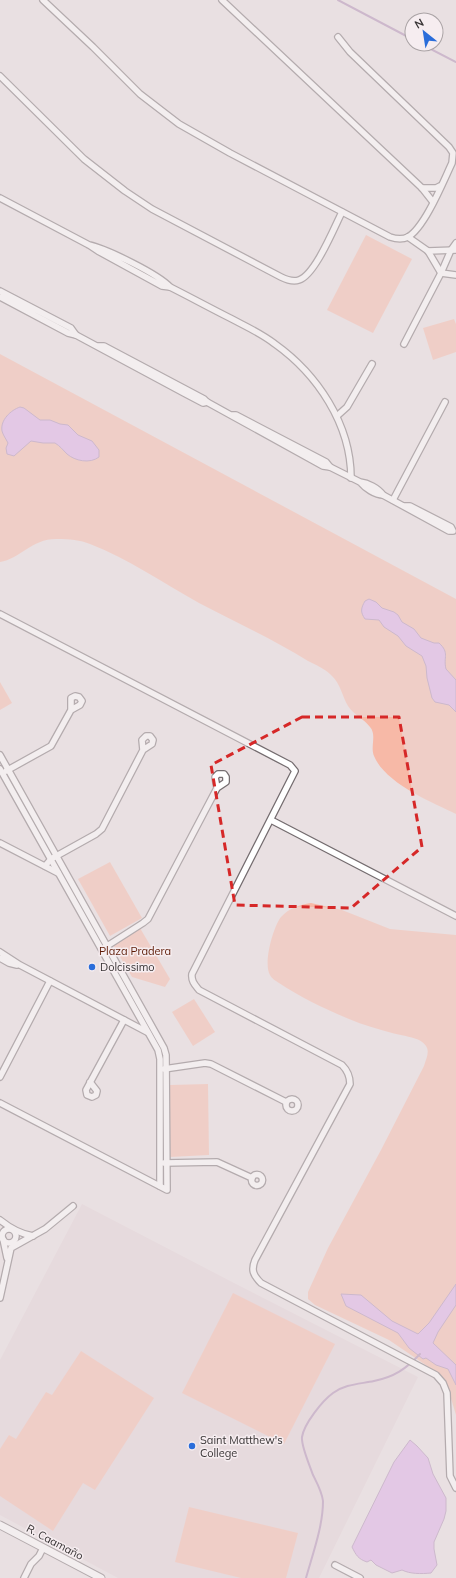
<svg xmlns="http://www.w3.org/2000/svg" width="456" height="1578" viewBox="0 0 456 1578" font-family="Mulish,sans-serif">
	<style>
		.built { fill: #e3d2d7 }
		.green { fill: #f7b9a7 }
		.water { fill: #dbace8; stroke: #aa88b2 }
		.lines { fill: none; stroke-linecap: round; stroke-linejoin: round }
		.stream { stroke: #aa88b2; stroke-width: 2 }
		.street-casing { stroke: #746c6f; stroke-width: 8 }
		.secondary-casing { stroke: #746c6f; stroke-width: 9 }
		.street { stroke: #fff; stroke-width: 5.5 }
		.secondary { stroke: #fff; stroke-width: 7 }
		.marked { fill: none; stroke: #d62828; stroke-width: 3; stroke-dasharray: 8 5; stroke-linejoin: round }
		.poi-dot { fill: #2a6dda; stroke: #f6edf0; stroke-width: 1.5 }
		.labels { text-anchor: middle; stroke-width: 3; stroke-linejoin: round; paint-order: stroke }
		.park-label { font-size: 11px; fill: #5d1b06; stroke: #f6edf0 }
		.poi-label { font-size: 11px; fill: #383435; stroke: #f6edf0; text-anchor: start }
		.street-label { font-size: 11px; fill: #383435; stroke: #f6edf0 }
	</style>
	<rect width="100%" height="100%" fill="#e9e0e2"/>
	<polygon class="built" points="82,1204 234,1283 418,1377 319,1578 118,1578 0,1515 0,1360"/>
	<g class="green">
		<polygon points="366,235 412,259 373,333 327,310"/>
		<polygon points="454,319 456,324 456,352 433,360 423,328"/>
		<path d="M0 354 456 599V814C431 802 385 783 374 756 370 747 377 735 370 727 364 719 354 715 348 706 342 696 341 684 331 675 325 669 316 665 308 661 273 639 235 622 199 603 163 583 129 559 90 544 81 540 68 539 58 539 32 538 20 559 0 562Z"/>
		<polygon points="0,682 12,703 0,710"/>
		<polygon points="110,862 142,918 110,936 78,879"/>
		<path d="M311 903 342 910 390 929 456 935V1415L449 1392 444 1381 433 1370 389 1340 315 1305 308 1299V1292L328 1248 381 1150 424 1066C426 1059 430 1052 426 1046 421 1037 402 1036 392 1033 378 1029 363 1025 349 1019 325 1009 300 997 279 983 276 981 271 978 270 975 263 964 273 927 281 917 289 908 299 905 311 903Z"/>
		<polygon points="140,928 170,979 165,987 132,977 113,945"/>
		<polygon points="194,999 215,1032 193,1046 172,1012"/>
		<polygon points="208,1084 209,1155 170,1157 170,1085"/>
		<polygon points="233,1293 335,1344 284,1444 182,1393"/>
		<polygon points="81,1351 154,1398 95,1490 83,1483 53,1531 0,1496 0,1449 9,1435 16,1439 46,1392 52,1395"/>
		<polygon points="189,1507 298,1533 286,1578 241,1578 175,1562"/>
	</g>
	<g class="water">
		<path d="M20 407 24 408 40 420H50L60 424 68 425 78 435 92 441 99 450V457C90 464 75 461 67 454 63 450 60 446 55 443H43L31 441 14 456 7 454 6 448 8 443C6 439 3 435 2 431 0 420 11 410 20 407Z"/>
		<path d="M369 599 376 602 382 608 394 612 398 615 402 622 414 629 421 638 434 643H439C450 653 443 657 446 669L456 680V712L449 705 435 702 432 698 427 678 426 666 422 656 406 646 398 636 384 627 379 620 365 619C360 612 361 608 365 601Z"/>
		<polygon points="456,1284 456,1305 438,1332 433,1343 456,1365 456,1385 448,1369 436,1365 426,1358 423,1359 409,1348 398,1333 346,1306 341,1294 361,1295 392,1321 418,1334 429,1323"/>
		<path d="M410 1440 417 1446 428 1458 433 1474 446 1498V1511L444 1519 434 1542V1549L437 1565 431 1573C421 1574 410 1574 402 1570L392 1573 376 1565 371 1560 367 1562C358 1559 356 1555 352 1547L394 1462Z"/>
	</g>
	<g class="lines">
		<g class="stream">
			<polyline points="338,0 412,39"/>
			<polyline points="421,44 456,62"/>
			<path d="M306 1578C313 1553 323 1526 323 1501 322 1492 317 1483 313 1475 310 1466 301 1446 302 1437 304 1424 322 1401 333 1393 345 1384 360 1384 374 1381 394 1377 406 1369 420 1354"/>
		</g>
		<defs>
			<g id="street">
				<path d="M43 0 93 47 140 94 179 124 230 153 390 237C396 239 402 240 408 237 425 227 443 182 452 163L453 153 449 147 350 52 338 37"/>
				<polyline points="222,0 422,188 433,202"/>
				<path d="M0 76 84 159 125 191 152 209 281 277C287 280 293 282 299 280 315 275 334 228 342 212"/>
				<polyline points="422,188 436,188 440,186"/>
				<path d="M0 198 89 245 98 251 162 286 170 287C158 274 107 249 89 245"/>
				<polyline points="408,237 428,251 441,273 456,275"/>
				<polyline points="428,251 456,250"/>
				<path d="M170 287C190 297 210 308 230 318 245 326 261 333 275 344 317 374 351 424 351 478"/>
				<polyline points="0,291 71,328 76,335 68,333 0,297"/>
				<polyline points="76,335 184,393 203,403 207,402 204,399 104,346 98,346"/>
				<polyline points="404,344 441,273 451,250 456,243"/>
				<polyline points="207,402 323,466 330,467 326,462 236,415 231,415"/>
				<polyline points="337,416 347,407 372,364"/>
				<path d="M330 467 360 482C365 488 375 495 383 495 378 488 368 483 360 482"/>
				<polyline points="383,495 449,531 453,531 451,527 410,506 404,506"/>
				<polyline points="393,500 445,402"/>
				<path d="M0 614 290 765 295 771 192 974C191 981 195 985 199 990L342 1065C348 1071 350 1076 350 1084L255 1260C251 1270 253 1275 261 1283L436 1375 443 1383 447 1393 450 1476 456 1488"/>
				<polyline points="0,755 164,1048 166,1055 167,1190 0,1103"/>
				<polyline points="0,769 158,1050 160,1059 160,1186"/>
				<polyline points="6,771 51,746 71,710 80,705 82,701 79,697 75,696 71,698 71,710"/>
				<polyline points="271,820 456,916"/>
				<polyline points="0,843 58,873"/>
				<polyline points="45,866 51,859 96,834 102,829 143,750 152,744 153,740 150,736 146,736 142,740 143,750"/>
				<polyline points="104,948 143,923 148,919 217,788 226,782 226,777 224,774 218,774 215,777 217,788"/>
				<polyline points="0,952 20,965 147,1032"/>
				<polyline points="0,958 9,963 17,965"/>
				<polyline points="164,1069 205,1063 211,1064 286,1102"/>
				<polyline points="0,1077 50,981"/>
				<polyline points="90,1082 97,1091 96,1095 92,1097 87,1095 86,1090 124,1020"/>
				<circle cx="292" cy="1105" r="6"/>
				<polyline points="164,1163 217,1162 252,1178"/>
				<circle cx="257" cy="1180" r="5.5"/>
				<path d="M0 1220C10 1228 20 1234 33 1236"/>
				<circle cx="9" cy="1236" r="7"/>
				<polyline points="3,1239 7,1258"/>
				<polyline points="0,1298 11,1248 45,1229 73,1206"/>
				<polyline points="335,1565 360,1578"/>
				<polyline points="24,1578 31,1564 39,1556 43,1548"/>
			</g>
			<polyline id="secondary" points="0,1525 101,1578"/>
		</defs>
		<use href="#street" class="street-casing"/>
		<use href="#secondary" class="secondary-casing"/>
		<use href="#street" class="street"/>
		<use href="#secondary" class="secondary"/>
	</g>
	<path d="M0 0H456V1578H0ZM302 717H399L422 847 351 908 235 905 211 765Z" fill="#e9e0e2" fill-opacity=".55" fill-rule="evenodd"/>
	<path class="marked" d="M302 717H399L422 847 351 908 235 905 211 765Z"/>
	<g class="poi-dot">
		<circle cx="92" cy="967" r="4"/>
		<circle cx="192" cy="1446" r="4"/>
	</g>
	<g class="labels">
		<g class="park-label">
			<text x="135" y="955">Plaza Pradera</text>
		</g>
		<g class="poi-label">
			<text x="100" y="971">Dolcissimo</text>
			<text x="200" y="1444">Saint Matthew's<tspan x="200" dy="13">College</tspan></text>
		</g>
		<g class="street-label">
			<text transform="translate(55 1542) rotate(28)" y="4">R. Caamaño</text>
		</g>
	</g>
	<g transform="translate(424 32) rotate(330)"><circle r="19" fill="#f6edf0" stroke="#aaa3a5"/>
	<path d="M0-3L7 15L0 10L-7 15Z" fill="#2a6dda"/>
	<text y="-6" font-size="11" font-weight="bold" text-anchor="middle" fill="#383435">N</text>
	</g>
</svg>
